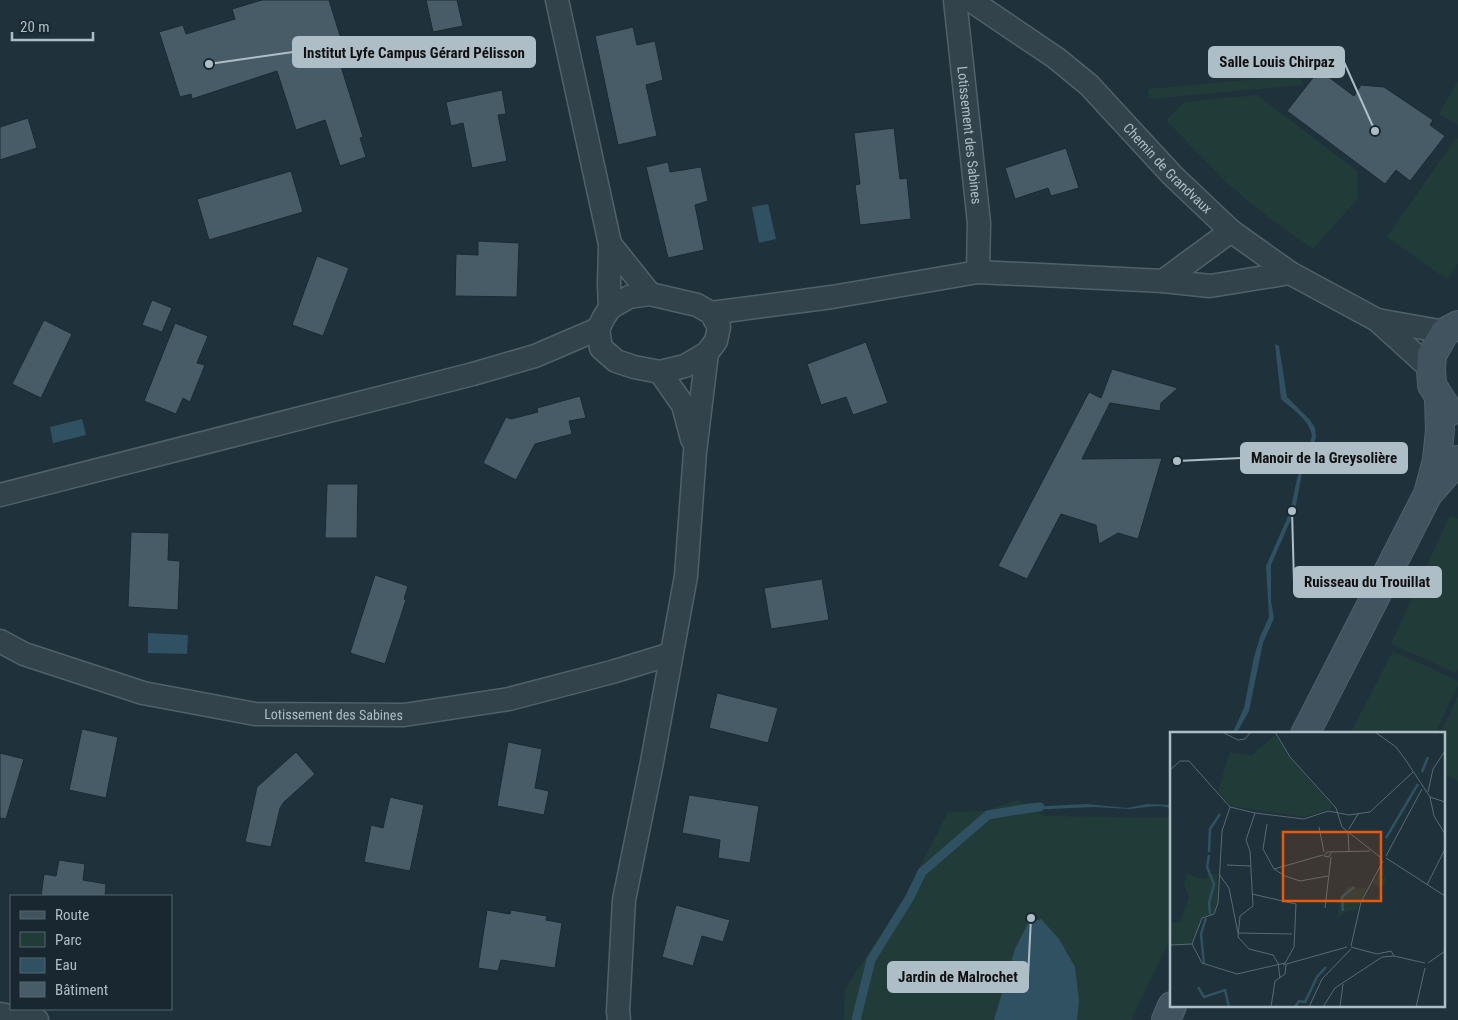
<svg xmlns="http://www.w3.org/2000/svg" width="1458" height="1020" viewBox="0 0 1458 1020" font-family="'Roboto Condensed',sans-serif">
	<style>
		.green { fill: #213c38 }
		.water { fill: #2f5162 }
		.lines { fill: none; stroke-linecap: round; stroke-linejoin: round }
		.stream { stroke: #2f5162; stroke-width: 9 }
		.building { fill: #485c67; stroke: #1b2a32 }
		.minor-casing { stroke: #516169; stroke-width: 25 }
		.secondary-casing { stroke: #516169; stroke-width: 30 }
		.minor { stroke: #33434b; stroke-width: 22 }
		.secondary { stroke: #41535e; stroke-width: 28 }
		.labels { text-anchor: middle; stroke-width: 4.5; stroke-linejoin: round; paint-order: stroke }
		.street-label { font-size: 14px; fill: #aebec7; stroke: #192830 }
		.inset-river { fill: none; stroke: #2f5162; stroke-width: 2.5 }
		.inset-road { fill: none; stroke: #586a73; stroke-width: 1 }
		.view { fill: #e8590c; fill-opacity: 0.15; stroke: #e8590c; stroke-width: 2.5 }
		.inset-edge { fill: none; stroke: #aebec7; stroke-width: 2.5 }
		.leader { fill: none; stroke: #aebec7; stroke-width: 2 }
		.callout-dot { fill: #aebec7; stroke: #192830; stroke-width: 2 }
		.callout { fill: #aebec7; stroke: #aebec7; stroke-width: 2 }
		.callout-label { font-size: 15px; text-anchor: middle; font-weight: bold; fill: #111 }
	</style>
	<rect width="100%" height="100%" fill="#1f323b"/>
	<g class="green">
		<polygon points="1301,75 1302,85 1149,99 1148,89"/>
		<polygon points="1458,81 1458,125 1439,114"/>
		<polygon points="1257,95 1357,171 1358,198 1313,249 1269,218 1225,181 1166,120 1185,102"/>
		<polygon points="1456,138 1458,139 1458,263 1447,279 1387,237"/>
		<polygon points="1450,515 1458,519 1458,669 1456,673 1391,644"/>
		<polygon points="1393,651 1458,681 1458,685 1435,734 1350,734"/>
		<polygon points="1458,696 1458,781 1444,774 1444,734 1440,734"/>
		<polygon points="1018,800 1044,816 1172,818 1172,935 1131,1020 844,1020 845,989 902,902 948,812 984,811"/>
	</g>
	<g class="water">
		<polygon points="768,204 776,239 759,243 752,207"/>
		<path d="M1275 344 1279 346 1287 397 1310 420 1315 428 1316 437 1313 447 1302 473 1295 510 1271 565V601L1274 618 1263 643 1249 711 1236 734H1232L1244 708 1254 657 1260 637 1269 617 1266 566 1290 512 1297 479 1312 436C1310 420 1292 409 1281 399Z"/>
		<polygon points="82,419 86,435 53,443 50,427"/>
		<polygon points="148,633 188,635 187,654 148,653"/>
		<polygon points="1086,804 1127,808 1147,804 1172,805 1172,808 1160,806 1146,807 1131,809 1093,807 1050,809 1031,809 1029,807"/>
		<polygon points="1041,919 1059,939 1075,967 1079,1001 1077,1020 994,1020 1015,949 1028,923"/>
	</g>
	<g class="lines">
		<polyline class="stream" points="856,1020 871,960 910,897 922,872 988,815 1030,808 1040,807"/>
	</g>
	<g class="building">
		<polygon points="262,0 329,0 347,58 339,60 363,137 360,138 366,157 340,166 325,120 296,130 277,71 192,99 191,94 180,97 159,32 183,25 186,34 235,19 232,9"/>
		<polygon points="426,0 457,0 463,26 433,32"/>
		<polygon points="633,27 637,45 655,41 663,80 646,85 657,136 618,145 595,36"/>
		<polygon points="1319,70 1354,96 1361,85 1384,87 1433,120 1430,125 1445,136 1410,181 1396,170 1385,184 1287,111"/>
		<polygon points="502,90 506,114 498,115 507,161 472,168 463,123 451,126 446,102"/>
		<polygon points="28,118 37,148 0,160 0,127"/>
		<polygon points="894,128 900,179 907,178 911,219 860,225 855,185 860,184 854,133"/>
		<polygon points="1066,148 1079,188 1051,196 1048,188 1015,199 1005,168"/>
		<polygon points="668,162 670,172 701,167 708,201 695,205 704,250 668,258 646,167"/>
		<polygon points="291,171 303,212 209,240 197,199"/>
		<polygon points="478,241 519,243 517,297 455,296 456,254 478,255"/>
		<polygon points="317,256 349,268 323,336 292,325"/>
		<polygon points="152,300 172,308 162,332 142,325"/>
		<polygon points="44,320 72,334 41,398 12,384"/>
		<polygon points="175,323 208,336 197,363 205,365 190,402 183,398 176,414 144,401"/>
		<polygon points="866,342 888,403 853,415 846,397 821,405 807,364"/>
		<polygon points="1112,369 1178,388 1161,403 1160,411 1110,403 1082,459 1162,458 1138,539 1118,533 1099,544 1096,525 1061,514 1027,579 998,566 1089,392 1101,398"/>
		<polygon points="580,396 586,418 569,421 572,434 535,444 516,480 483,463 506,417 511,419 538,412 537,408"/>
		<polygon points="327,484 358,484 357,538 325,538"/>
		<polygon points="131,532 169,533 168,560 180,561 178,610 128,607"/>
		<polygon points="375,575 408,586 404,599 406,600 385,664 350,653"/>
		<polygon points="822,579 829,620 771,629 764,588"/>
		<polygon points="717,693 778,708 768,743 709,728"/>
		<polygon points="82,729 118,737 106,798 69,790"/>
		<polygon points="508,742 542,749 535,788 549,791 544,815 497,806"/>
		<polygon points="296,752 315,774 284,802 280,808 271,847 245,842 257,787"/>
		<polygon points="0,753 24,759 6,819 0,818"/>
		<polygon points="689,795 759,806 750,863 718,858 720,840 682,833"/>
		<polygon points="390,797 424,805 410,871 364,862 371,825 383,828"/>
		<polygon points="59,860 85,864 83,880 106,884 105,896 41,896 44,874 56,876"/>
		<polygon points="676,905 730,920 723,942 702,936 693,966 662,957"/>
		<polygon points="487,910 510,914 511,910 547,916 546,920 562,923 555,968 501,960 498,971 478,968"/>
	</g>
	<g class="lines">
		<defs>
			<g id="minor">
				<polyline points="557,0 610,244 609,284 610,308"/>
				<path id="s1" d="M955 0 979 223 978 272"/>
				<path id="s2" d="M970 0 1056 58 1089 85 1172 175 1231 231 1290 273 1377 320 1431 369"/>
				<polyline points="610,244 650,294"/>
				<polyline points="1163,281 1231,231"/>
				<polyline points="711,313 719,327 716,341 707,353 685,366 660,372 634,367 616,361 601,348 598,329 604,317 610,308 629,297 650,294 697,305 711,313 832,297 978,272 1163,281 1210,286 1290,273"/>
				<polyline points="1377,320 1445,332"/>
				<polyline points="660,372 683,405 692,439"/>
				<polyline points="0,495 473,374 535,356 598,329"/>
				<path id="s3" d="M0 641 24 654 143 693 255 714 404 715 509 699 612 672 671 654"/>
				<polyline points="0,1014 37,1020"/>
				<polyline points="619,1020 618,1011 624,900 652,762 686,576 695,452 707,353"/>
			</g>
			<g id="secondary">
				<polyline points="1449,412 1432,385 1431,369 1432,355 1445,332 1458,325"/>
				<polyline points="1431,491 1458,460"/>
				<polyline points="1305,734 1428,494 1437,460 1440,430 1439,398"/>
				<polyline points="1166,1020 1172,1006"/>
			</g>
		</defs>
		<use href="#minor" class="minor-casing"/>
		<use href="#secondary" class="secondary-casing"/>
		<use href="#minor" class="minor"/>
		<use href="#secondary" class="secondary"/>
	</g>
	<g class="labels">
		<g class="street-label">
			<text dy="5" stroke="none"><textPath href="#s1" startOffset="136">Lotissement des Sabines</textPath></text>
			<text dy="5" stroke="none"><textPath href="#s2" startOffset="261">Chemin de Grandvaux</textPath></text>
			<text dy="5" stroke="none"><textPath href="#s3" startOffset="345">Lotissement des Sabines</textPath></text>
		</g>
	</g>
	<g transform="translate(1170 732)">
		<rect width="275" height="275" fill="#1f323b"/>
		<path d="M105 3 118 24 161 73 160 77 134 85 61 74 48 59 60 20 81 24ZM211 135 215 137 212 146 217 145 213 154 208 155 203 152ZM18 141 26 146 37 147 38 141 47 142V172L43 182 32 185 22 212 0 213V191L10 190 19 166 14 152ZM177 155 196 156 187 178H179L167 186 170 167Z" fill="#213c38"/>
		<path class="inset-river" d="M252 40 258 25M216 106 248 52M39 120 40 97 50 82M39 123 37 135 44 152 39 171 40 182M173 179 172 165 184 155M34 232 31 202 36 186M28 255 34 265 55 258 59 275M125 275 129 269 135 270 147 245 156 235"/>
		<path class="inset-road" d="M52 0 68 8 75 7 81 0M105 0 120 25 166 76 172 95 210 125M205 0 226 15 235 27 260 65 264 84 275 102M0 38 10 29H19L60 75 85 81M258 60 263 37 275 19M260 65 275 70M85 81 76 108 80 119 83 174 70 184 68 205 79 217 103 223 108 231 110 246M85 81 134 87 158 79 179 83 200 80 243 40M97 92 93 117 104 137 153 123M149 95 154 120M179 97 188 82M178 100 179 119M161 121 159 125 154 124 157 120 200 119M216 124 252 57M216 126 275 164M57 133 80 134M104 137 115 144 130 149 158 144M49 142 59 156 68 201 122 202M257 153 275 117M82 162 126 172 124 215 115 231M155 176 161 125M22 212 32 231 67 242 115 231M0 213 22 212 32 186 44 182 48 171 52 99 60 75M181 214 191 170 213 129M181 215 207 222 221 219 224 224M258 231 275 219M113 233 177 215M101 275 105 249 115 242 116 233M139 275 152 247 181 217M153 275 165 256 212 225 224 224 255 231M170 275 173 252M246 275 255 236"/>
		<path class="view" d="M113 100H211V169H113Z"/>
		<rect width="275" height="275" class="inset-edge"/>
	</g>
	<path class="leader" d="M209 64L293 52M1375 131L1344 62M1177 461L1241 458M1292 511L1294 582M1031 918L1028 977"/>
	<g class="callout-dot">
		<circle cx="209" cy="64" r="5"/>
		<circle cx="1375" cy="131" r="5"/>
		<circle cx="1177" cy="461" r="5"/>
		<circle cx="1292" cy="511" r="5"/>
		<circle cx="1031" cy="918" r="5"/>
	</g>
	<g class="callout">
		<rect x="293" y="37" width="242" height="30" rx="5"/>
		<rect x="1209" y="47" width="135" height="30" rx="5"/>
		<rect x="1241" y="443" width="166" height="30" rx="5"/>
		<rect x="1294" y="567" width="147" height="30" rx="5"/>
		<rect x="888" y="962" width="140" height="30" rx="5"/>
	</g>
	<g class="callout-label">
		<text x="414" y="58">Institut Lyfe Campus Gérard Pélisson</text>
		<text x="1277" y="67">Salle Louis Chirpaz</text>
		<text x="1324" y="463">Manoir de la Greysolière</text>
		<text x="1367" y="587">Ruisseau du Trouillat</text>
		<text x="958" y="982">Jardin de Malrochet</text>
	</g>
	<rect x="10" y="895" width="162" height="115" fill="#192830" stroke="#55646c"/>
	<rect x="20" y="911" width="25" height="8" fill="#41535e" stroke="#55646c"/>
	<text x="55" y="920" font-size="15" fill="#aebec7">Route</text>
	<rect x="20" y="932" width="25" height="15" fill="#213c38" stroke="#55646c"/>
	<text x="55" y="945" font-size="15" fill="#aebec7">Parc</text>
	<rect x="20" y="958" width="25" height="15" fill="#2f5162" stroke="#55646c"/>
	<text x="55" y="970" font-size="15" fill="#aebec7">Eau</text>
	<rect x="20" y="982" width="25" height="15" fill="#485c67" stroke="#55646c"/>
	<text x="55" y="995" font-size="15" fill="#aebec7">Bâtiment</text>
	<path d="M12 32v8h81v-8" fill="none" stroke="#aebec7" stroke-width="2.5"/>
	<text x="20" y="32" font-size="15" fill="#aebec7" stroke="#192830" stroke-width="4" paint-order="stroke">20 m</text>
</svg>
